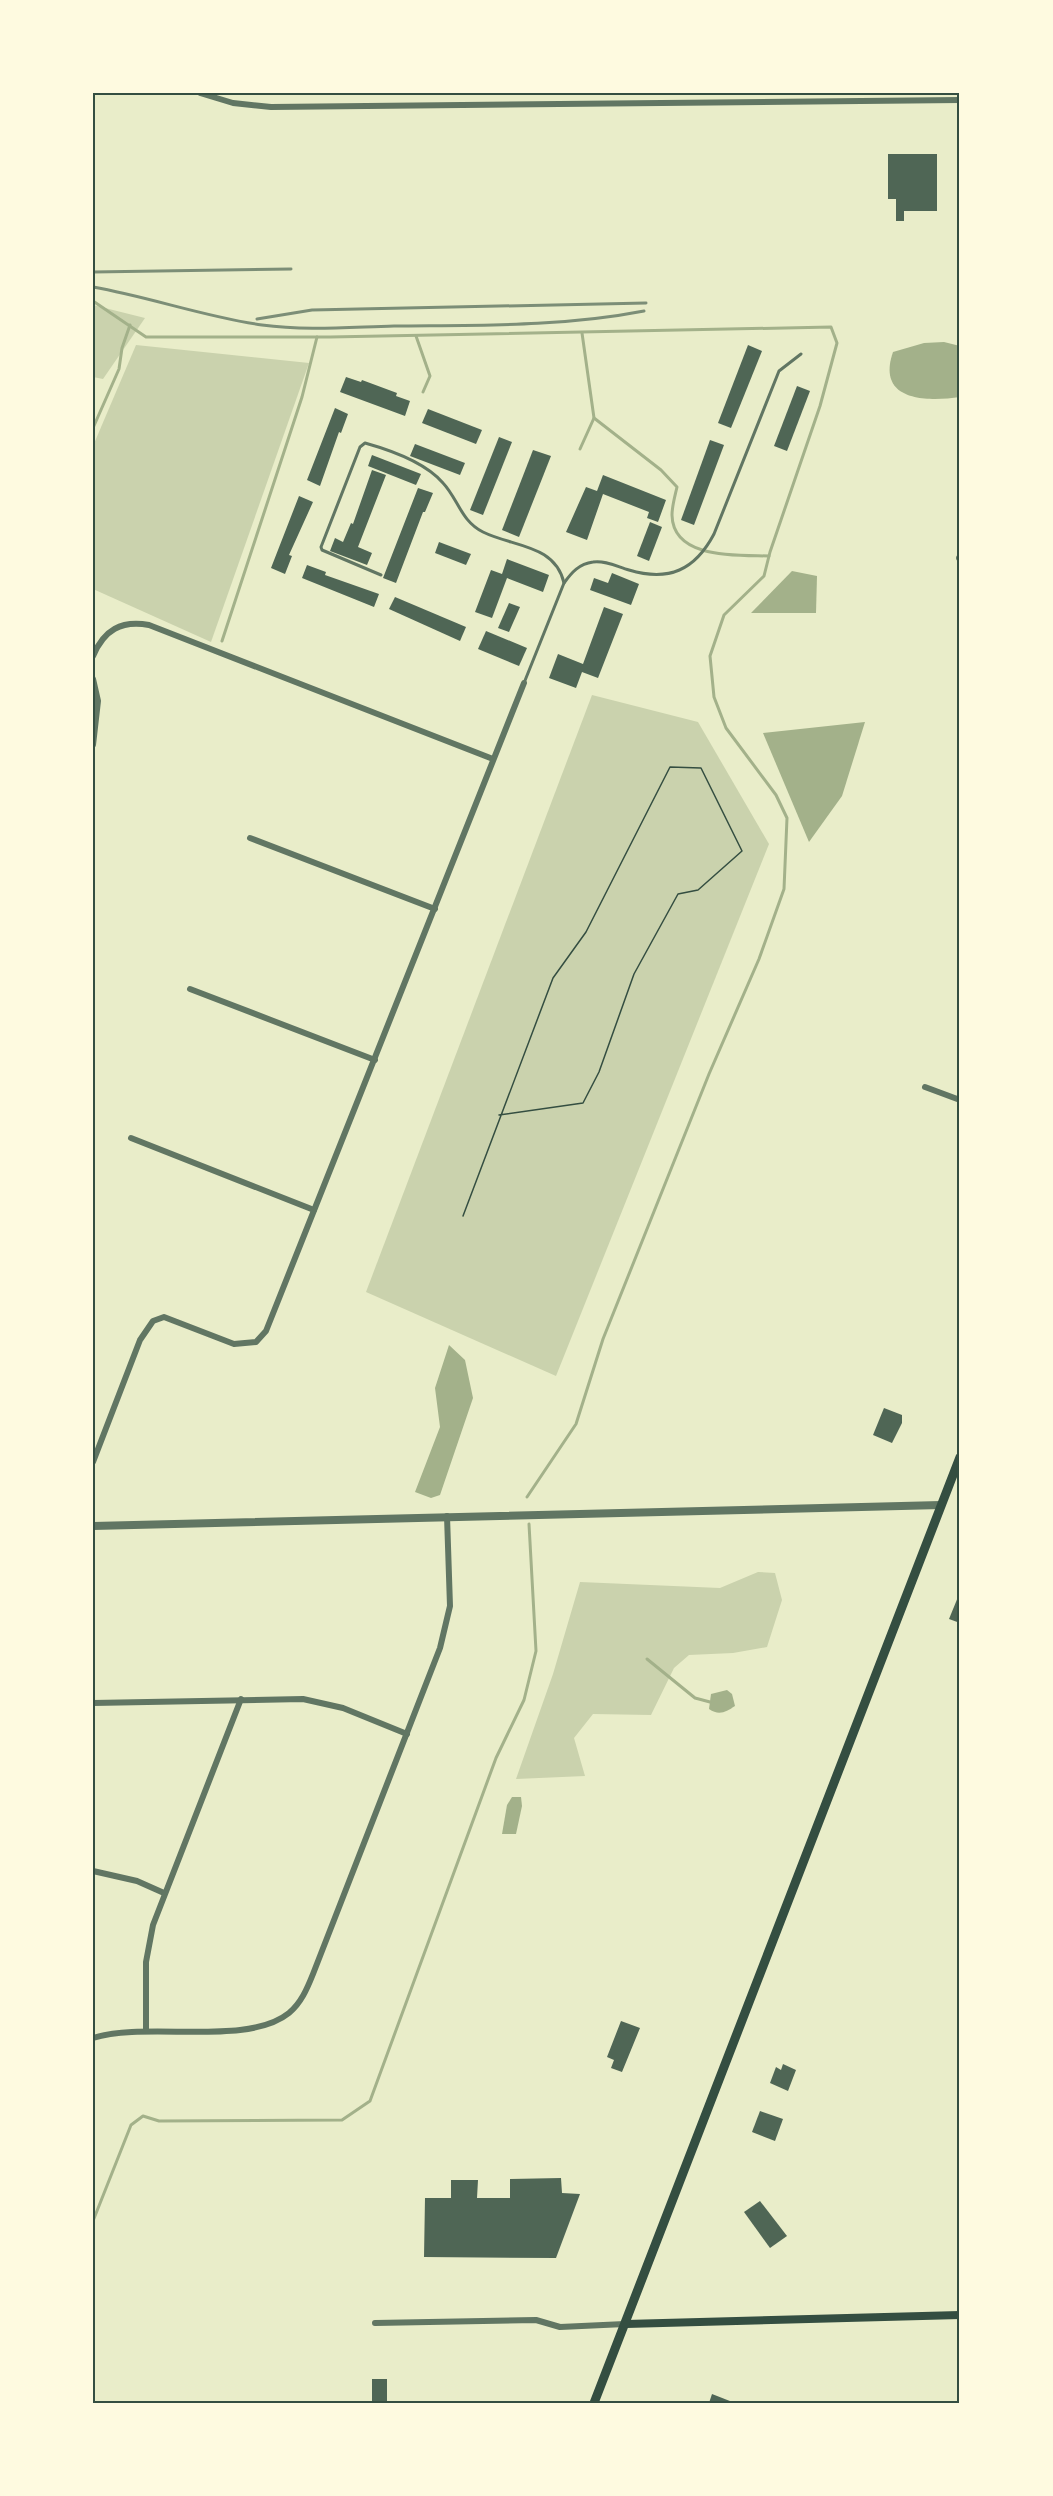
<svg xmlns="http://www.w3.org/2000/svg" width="1053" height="2496" viewBox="0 0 1053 2496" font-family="'DejaVu Sans',sans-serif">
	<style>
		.green { fill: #cad2ad }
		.water { fill: #a3b18a }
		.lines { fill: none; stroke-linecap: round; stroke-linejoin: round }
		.stream { stroke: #a3b18a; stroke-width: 3 }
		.building { fill: #4f6655 }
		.path { stroke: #344e41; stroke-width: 1.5 }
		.service { stroke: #617663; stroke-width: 3 }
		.minor { stroke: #617663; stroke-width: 6 }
		.tertiary { stroke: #617663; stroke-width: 8 }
		.secondary { stroke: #344e41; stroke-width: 8 }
		.primary { stroke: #344e41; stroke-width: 9 }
		.rail { stroke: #7c8e77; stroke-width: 3 }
		.neatline { fill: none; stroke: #344e41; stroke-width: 2 }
	</style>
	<rect width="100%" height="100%" fill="#e9edc9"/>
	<g class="green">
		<polygon points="93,305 145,318 103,379 93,377"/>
		<polygon points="136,345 309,363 211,642 93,589 93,446"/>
		<polygon points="592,695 698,722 769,844 556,1376 366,1292"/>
		<polygon points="758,1572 775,1573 782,1600 767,1647 733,1653 689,1655 674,1668 651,1715 593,1714 574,1738 585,1776 516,1779 553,1674 580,1582 720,1588"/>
	</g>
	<g class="water">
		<path d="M944 342 960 346V397C926 402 876 401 893 352L924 343Z"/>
		<polygon points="792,571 817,576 816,613 751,613"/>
		<polygon points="865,722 842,796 809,842 763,733"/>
		<polygon points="449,1345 465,1360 473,1398 440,1495 431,1498 415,1492 440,1427 435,1388"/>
		<path d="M727 1690 732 1694 735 1706C726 1712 719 1716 709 1709L711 1694Z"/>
		<polygon points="512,1797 521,1797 522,1806 516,1834 502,1834 507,1805"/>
	</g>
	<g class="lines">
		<g class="stream">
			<polyline points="93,301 146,337 330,337 831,327 837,343 820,406 770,552 764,576 724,615 710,656 714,697 726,728 776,795 787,818 784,889 759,959 709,1074 603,1339 576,1424 527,1497"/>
			<path d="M582 333 594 418 661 470 677 487C675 496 672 506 672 515 673 560 739 555 769 556"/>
			<polyline points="416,336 430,376 423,392"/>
			<polyline points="93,428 119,369 122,348 130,325"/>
			<polyline points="580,449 594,418"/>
			<polyline points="222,641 302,397 317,337"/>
			<polyline points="647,1659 695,1698 710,1702"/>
			<polyline points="93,2221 131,2125 143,2116 159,2121 342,2120 370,2101 496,1758 524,1700 536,1651 529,1524"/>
		</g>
	</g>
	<g class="building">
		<polygon points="888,154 937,154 937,211 904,211 904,221 896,221 896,199 888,199"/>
		<polygon points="748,345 762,351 731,428 718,423"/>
		<polygon points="346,377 361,382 362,380 397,393 396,396 410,401 405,416 340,392"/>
		<polygon points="797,386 810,391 787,451 774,446"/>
		<polygon points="335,408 348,414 341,433 339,432 320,486 307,480"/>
		<polygon points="428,409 482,430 476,444 422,423"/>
		<polygon points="499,437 512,442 483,515 470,510"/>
		<polygon points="710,440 724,445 694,525 681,520"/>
		<polygon points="415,444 465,463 460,475 410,456"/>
		<polygon points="533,450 551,456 519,537 502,530"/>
		<polygon points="372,455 421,474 416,485 368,466"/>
		<polygon points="372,470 386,475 358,547 372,553 367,565 330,551 335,538 343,542 351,523 353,524"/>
		<polygon points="603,475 666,500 658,522 647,518 649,512 603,494 587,540 566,532 586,487 597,491"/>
		<polygon points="418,488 433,493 425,512 423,512 396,583 383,578"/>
		<polygon points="299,496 313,502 289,555 292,556 285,574 271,568"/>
		<polygon points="650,522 662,527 649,561 637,556"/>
		<polygon points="439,542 471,554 466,565 435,553"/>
		<polygon points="507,559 549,575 543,592 507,578 492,618 475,612 491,570 502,574"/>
		<polygon points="307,565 326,572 325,575 379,594 374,607 302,578"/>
		<polygon points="612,573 639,584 631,605 590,590 594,578 608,583"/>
		<polygon points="395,597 466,627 460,641 389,609"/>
		<polygon points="509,603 520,607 509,632 498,628"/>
		<polygon points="604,607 623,614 598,678 582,672 576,688 549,678 558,654 583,664"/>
		<polygon points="486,631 527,648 519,666 478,649"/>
		<polygon points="884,1408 902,1415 902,1423 892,1443 873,1435"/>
		<polygon points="958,1597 960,1598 960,1623 949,1619"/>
		<polygon points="621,2021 640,2028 622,2072 611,2068 614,2060 607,2057"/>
		<polygon points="783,2064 796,2070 788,2091 770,2083 776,2067 781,2070"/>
		<polygon points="760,2111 783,2119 775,2141 752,2132"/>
		<polygon points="561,2178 562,2193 580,2194 556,2258 424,2257 425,2198 451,2198 451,2180 478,2180 477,2198 510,2198 510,2179"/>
		<polygon points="760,2201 787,2236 770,2248 744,2212"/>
		<rect x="372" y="2379" width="15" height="24"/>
		<polygon points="712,2394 735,2403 709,2403"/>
	</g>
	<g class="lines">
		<polyline class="path" points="463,1216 553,978 586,932 670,767 701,768 742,851 698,890 678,894 634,974 599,1072 583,1103 499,1115"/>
		<g class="service">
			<path d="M381 575 322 550 321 547 360 447 365 443C390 450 426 463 443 483 458 499 461 521 483 532 513 547 555 544 564 583L524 683"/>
			<path d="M564 583C572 572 579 564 593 562 605 560 618 567 629 570 669 582 695 570 714 534L779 371 801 354"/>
		</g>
		<g class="minor">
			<polyline points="200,93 233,103 271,107 960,100"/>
			<polyline points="959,558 960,558"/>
			<path d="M93 656C104 630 121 620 149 625L493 759"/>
			<polyline points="93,679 98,701 93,745"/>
			<polyline points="250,838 435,909"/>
			<polyline points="190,989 375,1060"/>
			<polyline points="925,1087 960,1100"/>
			<polyline points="131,1138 314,1210"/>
			<polyline points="93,1462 140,1340 153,1321 164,1317 234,1344 256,1342 266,1331 524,683"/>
			<polyline points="93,1703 303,1699 343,1708 407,1734"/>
			<polyline points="93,1871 137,1881 164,1893"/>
			<polyline points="146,2031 146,1962 153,1925 241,1699"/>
			<path d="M93 2038C147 2021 247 2047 289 2013 301 2003 307 1989 313 1974L440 1648 450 1606 447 1516"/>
			<polyline points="375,2323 536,2320 560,2327 625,2324"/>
		</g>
		<polyline class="tertiary" points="93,1526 941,1505"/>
		<polyline class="secondary" points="626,2324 960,2315"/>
		<polyline class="primary" points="594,2403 960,1457"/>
		<g class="rail">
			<polyline points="93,272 291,269"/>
			<path d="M93 287C150 297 205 317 262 325 305 331 351 327 394 326 478 325 562 327 644 311"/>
			<polyline points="257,319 312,310 646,303"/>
		</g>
	</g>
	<rect width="1053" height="2496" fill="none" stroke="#fefae0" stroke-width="189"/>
	<rect x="94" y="94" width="864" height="2308" class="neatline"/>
</svg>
